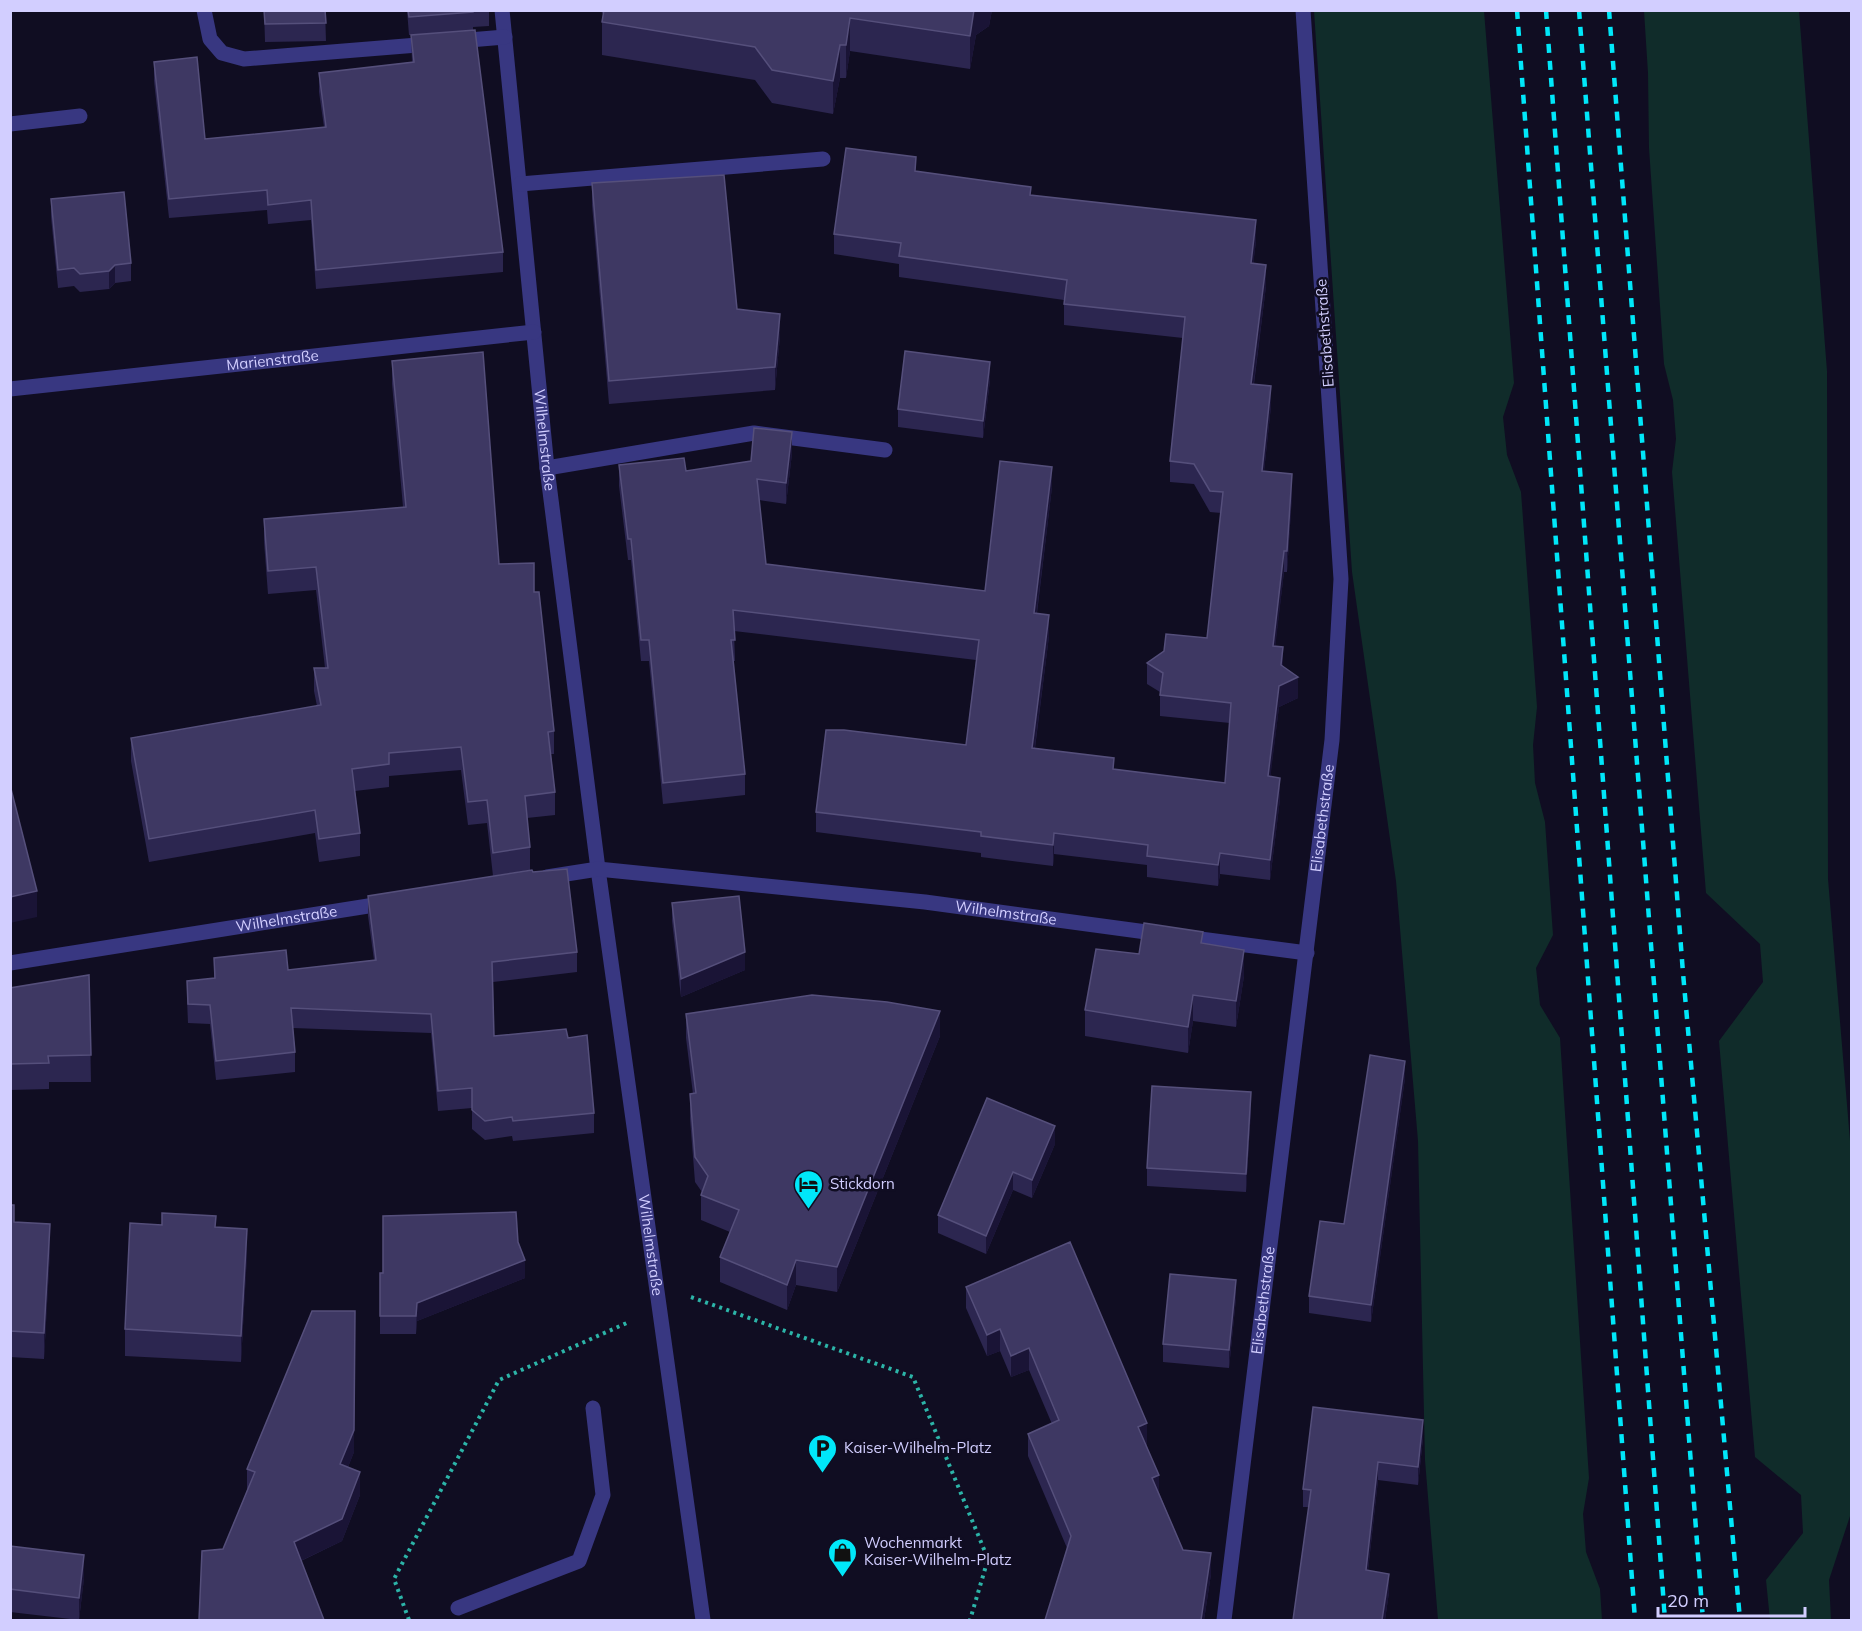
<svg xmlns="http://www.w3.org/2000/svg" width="1862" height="1631" viewBox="0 0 1862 1631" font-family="Mulish,sans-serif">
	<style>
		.grass { fill: #102c2a }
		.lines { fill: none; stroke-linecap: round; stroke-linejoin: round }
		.path { stroke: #2cb4a8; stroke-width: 4; stroke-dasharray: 3 4.5; stroke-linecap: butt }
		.minor { stroke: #383781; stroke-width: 15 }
		.rail { stroke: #00e7f9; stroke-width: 4.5; stroke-dasharray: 9 8; stroke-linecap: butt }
		.wall { fill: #2c2650 }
		.shaded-wall { fill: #1a1436 }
		.building { fill: #3e3863; stroke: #554f7b; stroke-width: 1.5 }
		.labels { text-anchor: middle; stroke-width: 5; stroke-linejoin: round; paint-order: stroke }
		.street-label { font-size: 15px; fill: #d2ceff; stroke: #100d22 }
		.poi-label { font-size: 15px; fill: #d2ceff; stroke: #100d22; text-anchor: start }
	</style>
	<rect width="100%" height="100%" fill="#100d22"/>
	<g class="grass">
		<polygon points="1314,11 1484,11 1514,383 1503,417 1507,455 1521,492 1537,707 1533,745 1535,783 1545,822 1553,935 1536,968 1540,1005 1560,1038 1589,1478 1583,1514 1586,1552 1600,1589 1602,1620 1438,1620 1425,1460 1418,1141 1396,881 1352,572"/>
		<polygon points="1644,11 1799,11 1827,371 1828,879 1852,1164 1852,1510 1829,1580 1831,1620 1770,1620 1766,1580 1803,1533 1801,1495 1755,1457 1719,1041 1763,982 1760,944 1706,893 1672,472 1676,439 1673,400 1664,364 1649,148 1648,73"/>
	</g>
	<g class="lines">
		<g class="path">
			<polyline points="691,1297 913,1377 988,1559 970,1620"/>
			<polyline points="409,1620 394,1579 499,1380 629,1322"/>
		</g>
		<g class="minor">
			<polyline points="204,10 210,39 222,53 244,59 430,44"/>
			<path id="s1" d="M502 10 547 468 598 869 703 1620"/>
			<polyline points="457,41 505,37"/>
			<polyline points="10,124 80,116"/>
			<polyline points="520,184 823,159"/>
			<path id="s2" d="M10 389 534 332"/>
			<polyline points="547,468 754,433 885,450"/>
			<path id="s3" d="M547 877 598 869 925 902 1161 934"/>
			<polyline points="1185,937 1307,953"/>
			<path id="s4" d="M10 963 387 903"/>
			<polyline points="458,1608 579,1561 603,1495 593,1408"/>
			<path id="s5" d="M1224 1620 1332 740 1341 579 1303 10"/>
		</g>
		<g class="rail">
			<polyline points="1517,10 1635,1620"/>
			<polyline points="1546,10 1665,1620"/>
			<polyline points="1579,10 1703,1620"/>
			<polyline points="1609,10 1683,973 1740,1620"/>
		</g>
	</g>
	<g class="wall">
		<polygon points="264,10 325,10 326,41 265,42"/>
		<polygon points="407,10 489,10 489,26 473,27 473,30 503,252 503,272 316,289 311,220 268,224 267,210 169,218 154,81 154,62 205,139 324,127 319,92 319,73 412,62 411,35 409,35"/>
		<polygon points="600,10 992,10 989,26 976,35 970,69 850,51 846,78 840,78 833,114 772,103 755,80 602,55 602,22 603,14"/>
		<polygon points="916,171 1031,195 1256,241 1253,264 1266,286 1254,384 1271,406 1264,471 1292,495 1287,572 1284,572 1275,646 1283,666 1298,698 1279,707 1270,777 1280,799 1270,880 1220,874 1218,886 1147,877 1147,865 1054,854 1053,866 981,857 981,853 816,832 816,812 966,745 976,660 734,631 735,661 733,661 745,774 745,795 663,804 649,661 641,661 631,560 628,560 619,486 619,465 686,471 751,461 792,453 786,504 759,500 766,564 985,591 1052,487 1037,613 1049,636 1035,748 1114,769 1225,783 1230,723 1160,716 1160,692 1147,684 1147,663 1207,638 1221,513 1210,512 1194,484 1170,482 1170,461 1183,338 1064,325 1064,300 899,277 899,264 834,254 834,234"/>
		<polygon points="592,183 737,309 780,336 775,390 609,404 592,205"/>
		<polygon points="51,199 131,263 131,281 115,283 109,289 80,292 74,286 58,288 51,217"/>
		<polygon points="392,361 499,564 534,592 554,731 554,754 551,754 555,792 555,815 527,818 530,847 530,870 493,876 487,823 468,825 461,770 389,776 389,787 355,791 360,833 360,856 319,862 315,833 149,862 131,761 131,738 317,706 314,691 314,668 325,668 316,590 268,594 264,542 264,519 403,507 392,384"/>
		<polygon points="990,380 983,438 898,427 898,409"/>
		<polygon points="533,872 577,952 577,972 493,982 494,1036 594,1113 594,1133 513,1141 512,1136 485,1140 472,1129 472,1108 438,1111 431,1033 293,1028 295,1052 295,1072 216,1080 210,1024 188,1023 187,1000 187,981 214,978 214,958 288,970 374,960 368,916 368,896"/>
		<polygon points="672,903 745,970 681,997 672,921"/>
		<polygon points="1203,943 1244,976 1236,1027 1193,1021 1188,1053 1085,1036 1085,1010 1139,954"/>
		<polygon points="89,975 91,1082 49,1082 49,1089 10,1090 10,988"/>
		<polygon points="686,1014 940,1036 837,1292 796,1285 787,1310 720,1282 720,1257 730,1232 701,1220 701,1195 702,1192 695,1182 690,1119 690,1094 693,1094 686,1038"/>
		<polygon points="1405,1078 1371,1322 1309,1313 1309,1296 1344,1224"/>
		<polygon points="1251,1109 1246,1192 1147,1186 1147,1168"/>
		<polygon points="1055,1144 1032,1198 1013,1190 986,1254 938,1233 938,1215"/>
		<polygon points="10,1205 14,1222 50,1250 44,1359 10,1357"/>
		<polygon points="216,1227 247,1255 241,1362 125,1356 125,1329"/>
		<polygon points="518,1242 525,1278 417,1321 416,1334 380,1334 380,1273"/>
		<polygon points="966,1287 1147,1445 1146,1445 1159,1493 1183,1550 1211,1574 1204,1620 1045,1620 1067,1548 1028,1456 1028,1434 1052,1424 1029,1370 1011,1377 1000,1351 987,1356 966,1308"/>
		<polygon points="1236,1298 1229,1368 1163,1362 1163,1344"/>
		<polygon points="1423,1438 1418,1485 1378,1480 1368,1571 1389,1592 1385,1620 1308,1507 1303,1507 1303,1489"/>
		<polygon points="354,1452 348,1467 360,1495 342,1541 301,1561 223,1549 247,1491 247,1469"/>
		<polygon points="10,1546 84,1578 79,1620 10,1612"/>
	</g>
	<g class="shaded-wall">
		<polygon points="974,10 992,10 989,26 976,35 970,69 970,36"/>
		<polygon points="850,18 850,51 846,78 846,45"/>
		<polygon points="840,45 840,78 833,114 833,81"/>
		<polygon points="1256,220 1256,241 1251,284 1251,263"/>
		<polygon points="115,265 115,283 109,289 109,271"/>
		<polygon points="1266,265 1266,286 1251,404 1251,384"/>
		<polygon points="780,314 780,336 775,390 775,367"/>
		<polygon points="990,362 990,380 983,438 983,421"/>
		<polygon points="1271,386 1271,406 1262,492 1262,471"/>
		<polygon points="792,432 792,453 786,504 786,483"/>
		<polygon points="1052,467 1052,487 1034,634 1034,613"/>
		<polygon points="1292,474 1292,495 1287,572 1287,551"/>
		<polygon points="1284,551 1284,572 1273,667 1273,646"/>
		<polygon points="1049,615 1049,636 1032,769 1032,748"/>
		<polygon points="1283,647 1283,668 1298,677 1298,698 1279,707 1268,797 1268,776"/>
		<polygon points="1280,778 1280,799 1270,880 1270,860"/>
		<polygon points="1054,833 1054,854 1053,866 1053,845"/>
		<polygon points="1220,853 1220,874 1218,886 1218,865"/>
		<polygon points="37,891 37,917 10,923 10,897"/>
		<polygon points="1244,950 1244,976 1236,1027 1236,1001"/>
		<polygon points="745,952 745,970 681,997 681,979"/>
		<polygon points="1193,995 1193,1021 1188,1053 1188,1027"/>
		<polygon points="940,1011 940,1036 837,1292 837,1267"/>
		<polygon points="1405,1061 1405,1078 1371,1322 1371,1305"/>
		<polygon points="1251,1092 1251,1109 1246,1192 1246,1174"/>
		<polygon points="1055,1126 1055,1144 1032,1198 1032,1180"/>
		<polygon points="1013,1172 1013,1190 986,1254 986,1236"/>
		<polygon points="50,1224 50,1250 44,1359 44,1333"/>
		<polygon points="247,1229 247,1255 241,1362 241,1336"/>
		<polygon points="525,1260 525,1278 417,1321 416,1334 417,1303"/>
		<polygon points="796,1260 796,1285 787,1310 787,1285"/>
		<polygon points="1236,1280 1236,1298 1229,1368 1229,1350"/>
		<polygon points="355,1311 354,1452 340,1487 340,1464"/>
		<polygon points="1000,1329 1000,1351 987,1356 987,1335"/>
		<polygon points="1029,1348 1029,1370 1011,1377 1011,1356"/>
		<polygon points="1423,1420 1423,1438 1418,1485 1418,1467"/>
		<polygon points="1147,1423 1147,1445 1138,1449 1138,1427"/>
		<polygon points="1378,1462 1378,1480 1366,1588 1366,1570"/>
		<polygon points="360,1472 360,1495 342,1541 294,1564 294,1542"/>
		<polygon points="1159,1475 1159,1497 1152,1478"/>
		<polygon points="1211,1553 1211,1574 1204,1620 1201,1620"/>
		<polygon points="84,1555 84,1578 79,1620 79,1598"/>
		<polygon points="1389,1574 1389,1592 1385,1620 1382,1620"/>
	</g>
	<g class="building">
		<polygon points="264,10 325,10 326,23 265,24"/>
		<polygon points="408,10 473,10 473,12 409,17"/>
		<polygon points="604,10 974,10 970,36 850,18 846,45 840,45 833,81 772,70 755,47 602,22"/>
		<polygon points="475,30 503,252 316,270 311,200 268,205 267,190 169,199 154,62 197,57 205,139 326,127 319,73 414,62 411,35"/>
		<polygon points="846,148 916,157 915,171 1031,187 1030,195 1256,220 1251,263 1266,265 1251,384 1271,386 1262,471 1292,474 1287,551 1284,551 1273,646 1283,647 1281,665 1298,677 1279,686 1268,776 1280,778 1270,860 1220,853 1218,865 1147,856 1148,845 1054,833 1053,845 981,836 981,832 816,812 826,730 844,730 966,745 979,640 733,610 735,640 731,640 745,774 663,783 649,640 641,640 631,539 628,539 619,465 684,458 686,471 751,461 754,428 792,432 786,483 757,479 766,564 985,591 1000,461 1052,467 1034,613 1049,615 1032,748 1114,758 1113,769 1225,783 1231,703 1160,695 1163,673 1147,663 1164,651 1166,634 1207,638 1223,492 1210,491 1194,464 1170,461 1185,317 1064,304 1067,280 899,256 901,243 834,234"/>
		<polygon points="724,175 737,309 780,314 775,367 609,381 592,183"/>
		<polygon points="124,192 131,263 115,265 109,271 80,274 74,268 58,270 51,199"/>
		<polygon points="905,351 990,362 983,421 898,409"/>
		<polygon points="483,352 499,564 534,563 534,592 539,592 554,731 548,732 555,792 525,796 530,847 493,853 487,800 468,802 461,747 389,753 389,764 352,769 360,833 319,839 315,810 149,839 131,738 321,705 314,668 328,668 316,567 268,571 264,519 406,507 392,361"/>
		<polygon points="10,785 37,891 10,897"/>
		<polygon points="567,869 577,952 492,962 494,1036 566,1029 568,1038 587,1035 594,1113 513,1121 512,1117 485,1121 472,1110 472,1088 438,1091 431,1014 291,1008 295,1052 216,1061 210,1005 188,1004 187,981 215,978 214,958 286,950 288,970 376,960 368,896 532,870 533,872"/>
		<polygon points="739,896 745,952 681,979 672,903"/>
		<polygon points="1144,923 1203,932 1201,943 1244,950 1236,1001 1193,995 1188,1027 1085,1010 1096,949 1139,954"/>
		<polygon points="89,975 91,1055 48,1056 49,1063 10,1064 10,988"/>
		<polygon points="812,995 887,1002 940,1011 837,1267 796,1260 787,1285 720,1257 739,1210 701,1195 708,1176 695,1157 690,1094 696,1093 686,1014"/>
		<polygon points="1370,1055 1405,1061 1371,1305 1309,1296 1320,1221 1344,1224"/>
		<polygon points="1152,1086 1251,1092 1246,1174 1147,1168"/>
		<polygon points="987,1098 1055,1126 1032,1180 1013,1172 986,1236 938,1215"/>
		<polygon points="10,1205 14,1205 14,1222 50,1224 44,1333 10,1331"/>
		<polygon points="516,1212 518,1242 525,1260 417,1303 416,1316 380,1316 380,1273 383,1273 383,1216"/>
		<polygon points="162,1213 216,1216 215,1227 247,1229 241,1336 125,1329 130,1223 162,1225"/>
		<polygon points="1070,1242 1147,1423 1138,1427 1159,1475 1152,1478 1183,1550 1211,1553 1201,1620 1045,1620 1071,1536 1028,1434 1059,1420 1029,1348 1011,1356 1000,1329 987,1335 966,1287"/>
		<polygon points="1170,1274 1236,1280 1229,1350 1163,1344"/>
		<polygon points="312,1311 355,1311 354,1430 340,1464 360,1472 342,1519 294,1542 324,1620 199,1620 202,1551 223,1549 255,1472 247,1469"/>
		<polygon points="1313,1407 1423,1420 1418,1467 1378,1462 1366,1570 1389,1574 1382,1620 1293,1620 1311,1490 1303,1489"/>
		<polygon points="10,1546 84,1555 79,1598 10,1589"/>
	</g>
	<defs>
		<symbol id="hotel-pin" viewBox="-11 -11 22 30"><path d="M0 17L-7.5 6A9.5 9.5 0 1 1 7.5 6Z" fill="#00e7f9" stroke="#100d22"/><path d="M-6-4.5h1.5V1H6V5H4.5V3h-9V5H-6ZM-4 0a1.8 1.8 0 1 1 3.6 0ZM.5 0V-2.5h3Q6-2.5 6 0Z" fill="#111"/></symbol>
		<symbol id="parking-pin" viewBox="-11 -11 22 30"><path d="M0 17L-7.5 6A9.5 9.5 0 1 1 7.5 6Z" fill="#00e7f9" stroke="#100d22"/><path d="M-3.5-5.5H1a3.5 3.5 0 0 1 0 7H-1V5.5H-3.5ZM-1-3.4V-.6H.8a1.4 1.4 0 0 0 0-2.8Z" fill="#111"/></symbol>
		<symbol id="shop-pin" viewBox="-11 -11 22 30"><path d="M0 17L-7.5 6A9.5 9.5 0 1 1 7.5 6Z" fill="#00e7f9" stroke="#100d22"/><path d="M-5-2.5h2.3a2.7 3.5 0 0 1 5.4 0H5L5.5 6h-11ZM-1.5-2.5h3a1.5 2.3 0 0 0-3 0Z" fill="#111"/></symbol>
	</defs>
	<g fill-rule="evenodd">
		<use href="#hotel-pin" x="792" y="1168" width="33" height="45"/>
		<use href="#parking-pin" x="806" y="1432" width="33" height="45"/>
		<use href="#shop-pin" x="826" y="1536" width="33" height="45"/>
	</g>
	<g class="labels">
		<g class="street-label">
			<text transform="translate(1325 333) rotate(-94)" y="5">Elisabethstraße</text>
			<text dy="5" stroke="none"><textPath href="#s2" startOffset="264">Marienstraße</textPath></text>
			<text dy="5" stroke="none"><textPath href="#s1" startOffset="432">Wilhelmstraße</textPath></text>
			<text dy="5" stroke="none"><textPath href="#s5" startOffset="808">Elisabethstraße</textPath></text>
			<text dy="5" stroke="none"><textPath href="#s3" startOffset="462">Wilhelmstraße</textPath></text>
			<text dy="5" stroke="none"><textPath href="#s4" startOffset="280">Wilhelmstraße</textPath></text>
			<text dy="5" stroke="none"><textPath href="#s1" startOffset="1244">Wilhelmstraße</textPath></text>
			<text dy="5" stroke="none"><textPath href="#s5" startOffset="322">Elisabethstraße</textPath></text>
		</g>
		<g class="poi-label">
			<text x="830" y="1189">Stickdorn</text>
			<text x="844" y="1453">Kaiser-Wilhelm-Platz</text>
			<text x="864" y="1548">Wochenmarkt<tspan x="864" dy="17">Kaiser-Wilhelm-Platz</tspan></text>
		</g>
	</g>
	<rect width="1862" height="1631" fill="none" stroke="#d2ceff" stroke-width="24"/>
	<path d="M1658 1607v9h147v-9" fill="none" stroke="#d2ceff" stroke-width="3"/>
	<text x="1667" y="1607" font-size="18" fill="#d2ceff" stroke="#100d22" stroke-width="4.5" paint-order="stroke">20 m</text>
</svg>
